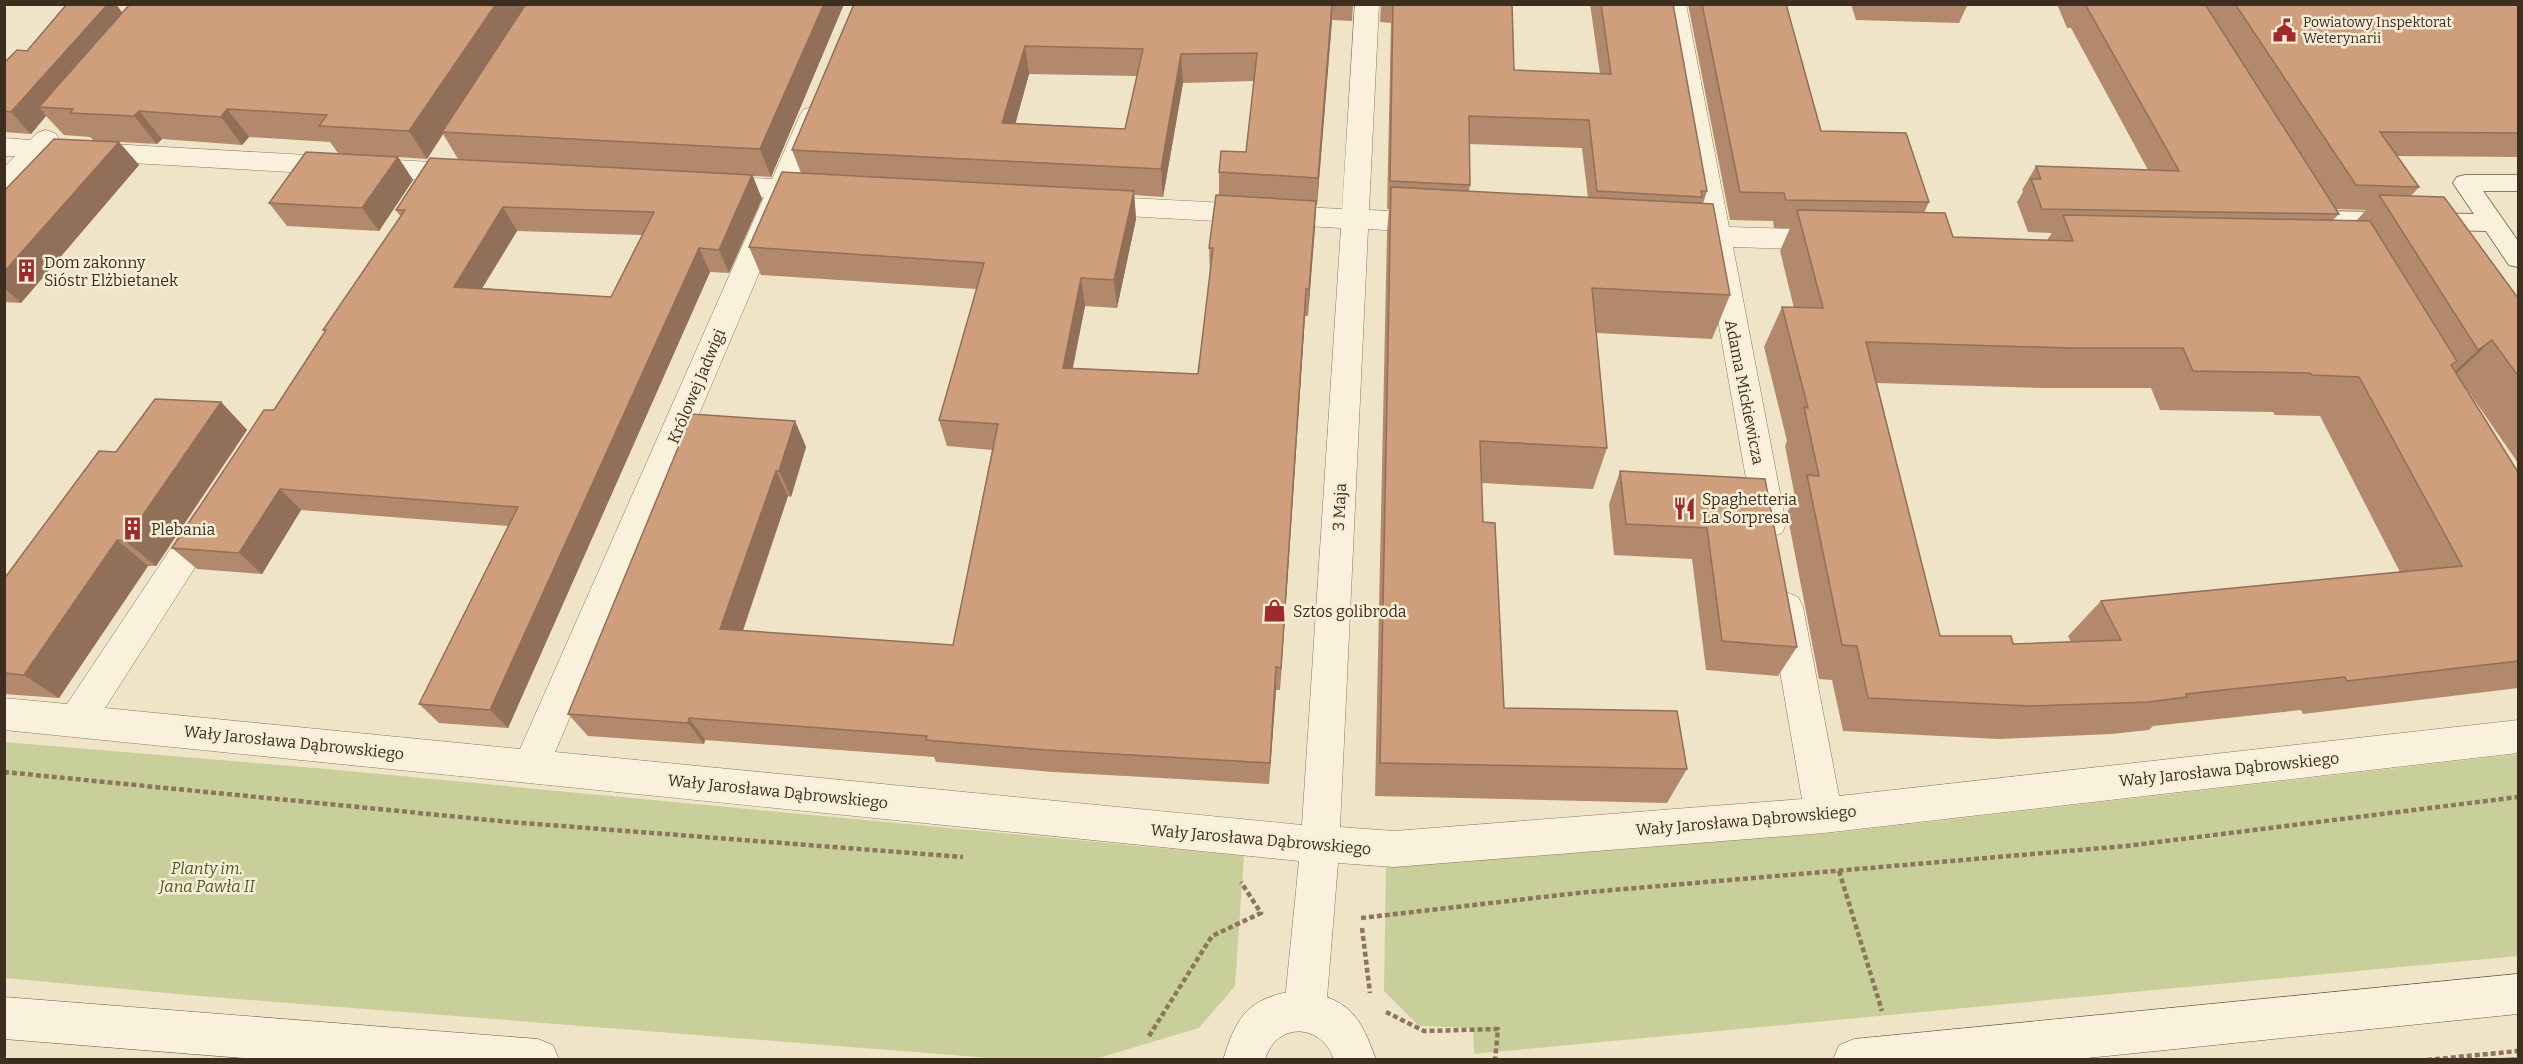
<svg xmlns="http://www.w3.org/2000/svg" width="2523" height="1064" viewBox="0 0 2523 1064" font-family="Bitter,serif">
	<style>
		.green { fill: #c9cf9b }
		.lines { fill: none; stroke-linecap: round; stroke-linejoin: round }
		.lane-casing { stroke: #8d765c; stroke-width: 2 }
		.street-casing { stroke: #8d765c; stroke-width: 1 }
		.secondary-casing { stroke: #6f573f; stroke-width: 1 }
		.path { stroke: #8d765c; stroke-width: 4.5; stroke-dasharray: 5 3; stroke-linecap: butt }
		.lane { fill: #faf1dc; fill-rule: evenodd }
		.street { fill: #faf1dc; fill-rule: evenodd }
		.secondary { fill: #faf1dc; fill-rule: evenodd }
		.wall { fill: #b2896c; fill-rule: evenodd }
		.shaded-wall { fill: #916f58 }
		.building { fill: #cf9f7d; stroke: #916f58; stroke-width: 1.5; fill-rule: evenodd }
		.labels { text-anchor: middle; stroke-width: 5; stroke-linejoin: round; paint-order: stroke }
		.far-poi-label { font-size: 14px; fill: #3d2e20; stroke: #f7eed8; text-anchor: start }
		.poi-label { font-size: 16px; fill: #3d2e20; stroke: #f7eed8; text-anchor: start }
		.street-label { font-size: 16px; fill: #3d2e20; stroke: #f7eed8 }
		.park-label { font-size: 16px; font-style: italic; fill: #4d5a26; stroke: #f7eed8 }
	</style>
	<rect width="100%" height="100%" fill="#f0e4c8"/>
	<g class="green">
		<polygon points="4,742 327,769 1244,856 1235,986 1199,1028 1095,1059 1016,1060 200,996 5,978"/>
		<polygon points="2518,754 2518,956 1474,1054 1473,1028 1419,1026 1384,991 1386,865 1832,833"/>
	</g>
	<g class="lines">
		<defs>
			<polygon id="lane" points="2465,175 2518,175 2518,191 2483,191 2518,241 2518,267 2509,265 2486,231 2325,227 2317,225 2313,219 2317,213 2325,211 2474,214 2453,183 2457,177"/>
			<g id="street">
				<polygon points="1355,4 1379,4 1369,210 1432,213 1442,216 1446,223 1442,230 1432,233 1368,229 1340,827 1394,831 1802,799 1769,607 1774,597 1786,592 1798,597 1803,607 1839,796 2518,720 2518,753 1824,833 1394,867 1338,863 1326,1010 1320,1025 1305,1031 1290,1025 1284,1010 1299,861 4,730 4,698 67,704 195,512 207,508 219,512 223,521 219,530 105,708 520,749 764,197 713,194 703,191 699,185 703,179 713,176 772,179 800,115 804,109 813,107 822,109 826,115 798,180 830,184 834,190 830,196 820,199 791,198 555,752 1302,825 1341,228 1091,214 1081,212 1077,205 1081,198 1091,196 1342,209"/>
				<polygon points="1662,4 1686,4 1729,227 1830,230 1840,233 1844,240 1840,247 1830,250 1733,247 1786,524 1782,533 1770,537 1758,533 1754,524 1705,246 1675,245 1665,242 1661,235 1665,228 1675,225 1701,226"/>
				<polygon points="46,130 55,133 59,139 58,141 467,164 477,167 480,173 477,179 467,182 43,158 14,190 4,193 4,167 15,156 4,156 4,138 30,140 37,133"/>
			</g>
			<g id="secondary">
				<polygon points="2518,974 2518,1014 2068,1060 1833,1060 1839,1045 1854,1039"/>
				<path d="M1298 990C1348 998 1360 1014 1376 1060H1334C1322 1023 1276 1021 1265 1060H1223C1237 1014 1249 998 1298 990Z"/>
				<polygon points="4,997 538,1039 553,1045 559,1060 267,1060 4,1039"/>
			</g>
		</defs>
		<use href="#lane" class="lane-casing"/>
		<use href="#street" class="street-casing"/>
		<use href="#secondary" class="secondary-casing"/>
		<g class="path">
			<polyline points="4,772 510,822 963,857"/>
			<polyline points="1839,871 1882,1011"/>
			<polyline points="1361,918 1578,893 2126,846 2518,797"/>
			<polyline points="1362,928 1370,993"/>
			<polyline points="1386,1012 1424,1031 1498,1029 1495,1060"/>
			<polyline points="1149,1036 1212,936 1261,913 1241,882"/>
			<polyline points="2427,1060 2518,1051"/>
		</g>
		<use href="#lane" class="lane"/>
		<use href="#street" class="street"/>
		<use href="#secondary" class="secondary"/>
	</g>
	<g class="wall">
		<path d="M67 4H116L122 13 130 4H844L771 177 753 176 762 199 729 273 710 272 508 728 439 723 419 704 508 526 301 510 262 574 197 569 172 548 274 410 325 332 323 330 401 217 396 210 458 159 443 134 427 159 398 157 413 180 379 231 287 226 269 203 338 153 330 142 249 137 242 145 162 139 157 144 119 142 139 165 21 303 4 302V191L94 141 90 137 64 135 46 116 31 134 4 132V63L27 51ZM517 231 642 235 611 297 482 288Z"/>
		<path d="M854 4H1353L1352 21 1332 20 1317 205H1316L1308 316H1305L1280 690H1276L1269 784 1053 772 936 762 934 757 705 740 704 744 588 736 568 714 795 421 806 447 791 497 788 496 743 631 953 645 992 450 947 446 939 420 977 289 761 275 749 247 801 173 792 150ZM1029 74 1137 76 1125 129 1015 123ZM1254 81 1246 152 1219 172V196L1209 248 1210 274 1198 374 1073 368 1085 306 1117 308 1136 219 1134 195 1163 197 1183 83Z"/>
		<path d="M1381 4H1512L1514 70 1600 74 1590 4H1673L1707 191 1703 204 1730 295 1712 339 1596 333 1607 448 1593 489 1482 483 1483 522 1504 708 1687 769 1667 803 1375 796 1387 232 1389 209H1387L1391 23 1380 22ZM1469 144 1582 148 1588 198 1469 191 1470 185Z"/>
		<path d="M1688 4H1786L1821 131 1929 202 1924 213 1953 237 2047 240 2052 233 2028 232 2017 202 2023 192 2022 190 2036 166 2148 170 2071 28H2067L2057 4H2518V157L2397 156 2419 187 2411 196 2518 298V463L2464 385 2518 472V688L2303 714 2301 710 2153 726 2149 730 2111 734 1998 739 1843 731 1832 680 1819 679 1787 513 1795 497 1785 446 1787 441 1764 347 1782 307 1794 308 1780 251 1790 228H1774L1773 221 1730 220ZM2336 209 2366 210 2356 221 2333 220 2339 214ZM1877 383 2043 388H2151L2160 410 2273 412 2275 415 2320 416 2400 572 2101 601 2068 636 2071 642 2013 644 1940 636Z"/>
		<polygon points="1851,4 1968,4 1959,23 1856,20"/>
		<polygon points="221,402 247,430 156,566 148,566 59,698 4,694 4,579 116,452"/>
		<polygon points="1620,471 1765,479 1797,647 1778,676 1706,670 1692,559 1614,555 1609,504"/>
	</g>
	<g class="shaded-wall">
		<polygon points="108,4 116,4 129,22 39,107 46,116 31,134 11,112"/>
		<polygon points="496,4 529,4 442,132 443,134 427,159 409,131"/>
		<polygon points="824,4 844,4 771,177 760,149"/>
		<polygon points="1332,4 1332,20 1317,205 1318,178"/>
		<polygon points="1025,46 1029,74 1008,151 1002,123"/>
		<polygon points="1181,54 1183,83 1163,197 1161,169"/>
		<polygon points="227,109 249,137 242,145 221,117"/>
		<polygon points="139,111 162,139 157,144 134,116"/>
		<polygon points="119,142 139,165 21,303 4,288 4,272"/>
		<polygon points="398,157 413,180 379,231 362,208"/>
		<polygon points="752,175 762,199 729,273 719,250"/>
		<polygon points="1134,191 1136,219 1117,308 1114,280"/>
		<polygon points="1316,201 1315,229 1308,316 1309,289"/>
		<polygon points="503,207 517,231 469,310 454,287"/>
		<polygon points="699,248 710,272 508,728 490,710"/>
		<polygon points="1081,278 1085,306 1067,395 1063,368"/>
		<polygon points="1306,289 1305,316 1280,690 1281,668"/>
		<polygon points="2492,340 2456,374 2442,383 2478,350"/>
		<polygon points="221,402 247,430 156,566 125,541"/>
		<polygon points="795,421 806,447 791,497 779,471"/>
		<polygon points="776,471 788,496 735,653 720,629"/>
		<polygon points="280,489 301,510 262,574 239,553"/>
		<polygon points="117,540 148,566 59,698 24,675"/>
		<polygon points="1276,667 1276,690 1269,784 1270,763"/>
		<polygon points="689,718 705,740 704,744 688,723"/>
	</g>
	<g class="building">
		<polygon points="67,4 108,4 11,112 4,111 4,63 17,50 27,51"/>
		<polygon points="130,4 496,4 409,131 319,126 327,115 227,109 221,117 139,111 134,116 70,113 73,109 39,107"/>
		<polygon points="526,4 824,4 760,149 442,132"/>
		<path d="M854 4H1332L1318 178 1219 172 1221 151 1246 152 1257 53 1181 54 1161 169 792 150ZM1025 46 1143 49 1125 129 1002 123Z"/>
		<polygon points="1393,4 1512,4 1514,70 1611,74 1601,4 1673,4 1707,191 1701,191 1702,197 1597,191 1589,120 1469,116 1470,185 1390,181"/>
		<polygon points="1702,4 1786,4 1821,131 1906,133 1929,202 1786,200 1784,193 1740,192"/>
		<polygon points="2085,4 2205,4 2339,214 2042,209 2031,179 2041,179 2036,166 2179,171"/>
		<polygon points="2235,4 2518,4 2518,133 2380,132 2419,187 2356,185"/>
		<polygon points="54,139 119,142 4,272 4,191"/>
		<polygon points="306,152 398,157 362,208 269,203"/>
		<path d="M430 158 752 175 719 250 699 248 490 710 419 704 518 507 280 489 239 553 172 548 264 410H274L326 330H323L405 210H396ZM503 207 654 212 611 297 454 287Z"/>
		<polygon points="782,172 1134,191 1114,280 1081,278 1063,368 1198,374 1213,248 1209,248 1216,195 1316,201 1309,289 1306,289 1281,668 1276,667 1270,763 1046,750 926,740 927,736 689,718 688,723 568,714 692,414 795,421 779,471 776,471 720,629 953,645 998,424 939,420 984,263 749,247"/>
		<polygon points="1391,187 1713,204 1730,295 1592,288 1607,448 1480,441 1483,522 1495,523 1504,708 1677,711 1687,769 1380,763"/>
		<polygon points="2379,195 2444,197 2518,298 2518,376 2492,340 2478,350"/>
		<path d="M1797 210 1945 213 1953 237 2073 241 2063 215 2370 221 2457 361 2451 365 2518 472V661L2347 681 2345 677 2186 694 2187 697 2148 702 2030 706 1868 698 1857 646 1842 645 1807 475 1819 476 1804 407 1808 408 1782 307 1823 308ZM1866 342 2071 348H2183L2193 371 2310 373 2312 375 2359 377 2462 566 2101 601 2121 640 2013 644 2011 636H1940Z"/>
		<polygon points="155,399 221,402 125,541 117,540 24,675 4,673 4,579 99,451 116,452"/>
		<polygon points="1620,471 1765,479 1797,647 1722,641 1707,528 1626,524"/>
		<polygon points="2516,1058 2517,1059 2494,1059"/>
	</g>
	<defs>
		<symbol id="civic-bare" viewBox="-9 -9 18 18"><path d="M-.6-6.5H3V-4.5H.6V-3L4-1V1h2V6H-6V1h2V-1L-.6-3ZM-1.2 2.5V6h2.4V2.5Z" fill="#9e2a2b" stroke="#f7eed8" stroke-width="2.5" paint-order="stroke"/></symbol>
		<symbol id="building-bare" viewBox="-9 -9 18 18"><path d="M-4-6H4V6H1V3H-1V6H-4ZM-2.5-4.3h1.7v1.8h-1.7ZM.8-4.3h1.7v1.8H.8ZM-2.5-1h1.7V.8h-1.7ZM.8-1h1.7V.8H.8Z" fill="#9e2a2b" stroke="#f7eed8" stroke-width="2.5" paint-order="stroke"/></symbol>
		<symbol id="restaurant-bare" viewBox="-9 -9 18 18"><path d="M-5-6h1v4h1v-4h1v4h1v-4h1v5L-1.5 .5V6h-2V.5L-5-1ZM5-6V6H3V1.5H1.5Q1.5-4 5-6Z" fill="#9e2a2b" stroke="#f7eed8" stroke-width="2.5" paint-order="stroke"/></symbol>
		<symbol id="shop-bare" viewBox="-9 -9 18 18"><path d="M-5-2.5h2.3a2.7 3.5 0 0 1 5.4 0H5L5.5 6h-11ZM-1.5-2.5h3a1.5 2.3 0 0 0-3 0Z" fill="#9e2a2b" stroke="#f7eed8" stroke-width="2.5" paint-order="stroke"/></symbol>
	</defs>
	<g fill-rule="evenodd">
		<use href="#civic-bare" x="2268" y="14" width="33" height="33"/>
		<use href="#building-bare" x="10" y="254" width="33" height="33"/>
		<use href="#restaurant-bare" x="1668" y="492" width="33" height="33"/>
		<use href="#building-bare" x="116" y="512" width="33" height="33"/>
		<use href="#shop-bare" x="1258" y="594" width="33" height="33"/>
	</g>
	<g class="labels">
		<g class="far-poi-label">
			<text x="2303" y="27">Powiatowy Inspektorat<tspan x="2303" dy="16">Weterynarii</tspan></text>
		</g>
		<g class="poi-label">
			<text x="44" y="268">Dom zakonny<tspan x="44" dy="18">Sióstr Elżbietanek</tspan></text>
			<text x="1702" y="505">Spaghetteria<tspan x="1702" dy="18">La Sorpresa</tspan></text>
			<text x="151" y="535">Plebania</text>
			<text x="1293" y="617">Sztos golibroda</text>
		</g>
		<g class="street-label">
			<text transform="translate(696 386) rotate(-67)" y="6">Królowej Jadwigi</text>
			<text transform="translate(1745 392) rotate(79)" y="6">Adama Mickiewicza</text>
			<text transform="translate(1339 507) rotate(-87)" y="6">3 Maja</text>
			<text transform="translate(294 742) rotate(6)" y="6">Wały Jarosława Dąbrowskiego</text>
			<text transform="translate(2229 769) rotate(-6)" y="6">Wały Jarosława Dąbrowskiego</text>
			<text transform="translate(778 791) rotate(6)" y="6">Wały Jarosława Dąbrowskiego</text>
			<text transform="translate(1746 820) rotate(-5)" y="6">Wały Jarosława Dąbrowskiego</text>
			<text transform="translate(1261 839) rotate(5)" y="6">Wały Jarosława Dąbrowskiego</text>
		</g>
		<g class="park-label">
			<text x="207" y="874">Planty im.<tspan x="207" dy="18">Jana Pawła II</tspan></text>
		</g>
	</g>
	<rect width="2523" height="1064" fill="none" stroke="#3d2e20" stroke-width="12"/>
</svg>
